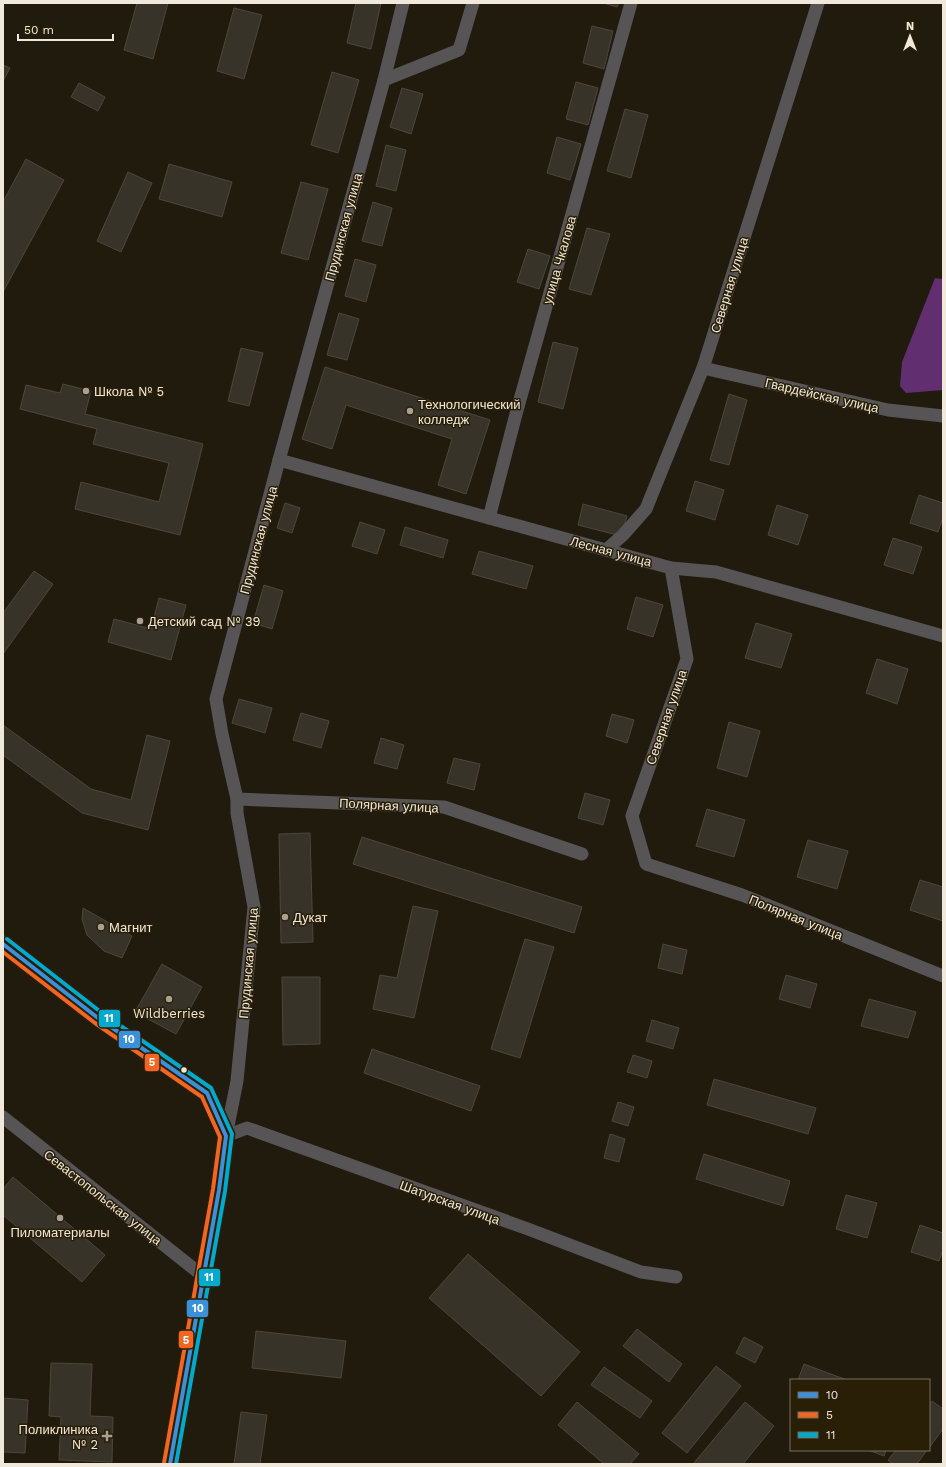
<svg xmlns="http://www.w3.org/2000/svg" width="946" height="1467" viewBox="0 0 946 1467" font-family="'Work Sans',sans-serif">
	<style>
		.water { fill: #612e6f }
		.building { fill: #383329; stroke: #4c473b }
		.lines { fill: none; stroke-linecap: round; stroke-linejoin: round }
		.minor { stroke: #575455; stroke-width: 13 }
		.tertiary { stroke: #575455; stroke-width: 17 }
		.bus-1-casing { stroke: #291e06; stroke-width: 7 }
		.bus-2-casing { stroke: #291e06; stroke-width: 7 }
		.bus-3-casing { stroke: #291e06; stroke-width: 7 }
		.bus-1 { stroke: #3a90db; stroke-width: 4 }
		.bus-2 { stroke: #f26522; stroke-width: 4 }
		.bus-3 { stroke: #00a9ce; stroke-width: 4 }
		.poi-dot { fill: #a8a193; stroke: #291e06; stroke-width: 1.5 }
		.bus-dot { fill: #f0e9db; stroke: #291e06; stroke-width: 1.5 }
		.labels { text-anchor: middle; stroke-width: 3; stroke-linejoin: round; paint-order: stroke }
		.street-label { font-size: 13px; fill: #f0e9db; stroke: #291e06 }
		.poi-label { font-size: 13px; fill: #f0e9db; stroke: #291e06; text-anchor: start }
		.line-badge { stroke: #291e06; stroke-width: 1.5 }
		.badge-label { font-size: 11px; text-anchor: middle; font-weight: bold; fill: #fff }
	</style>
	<rect width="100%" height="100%" fill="#211b0e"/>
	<polygon class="water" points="935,278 943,279 943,390 906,393 900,386 902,362"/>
	<g class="building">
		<polygon points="137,3 168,3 153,59 124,50"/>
		<polygon points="356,3 381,3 371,49 347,43"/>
		<polygon points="603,3 619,3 617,7"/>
		<polygon points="234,8 262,15 244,79 217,71"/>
		<polygon points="592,26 613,31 604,69 583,63"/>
		<polygon points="3,65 10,68 3,81"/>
		<polygon points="332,72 359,80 338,153 311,145"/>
		<polygon points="576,82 598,88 588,125 566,119"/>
		<polygon points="79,83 105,97 98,111 71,97"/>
		<polygon points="402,88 423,94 411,134 390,127"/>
		<polygon points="625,109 648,115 631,178 607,171"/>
		<polygon points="557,137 581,144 570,180 547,173"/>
		<polygon points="386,145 406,150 396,191 376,186"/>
		<polygon points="26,159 64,180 3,292 3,202"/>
		<polygon points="169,164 232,182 222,217 159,199"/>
		<polygon points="128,172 152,183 121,252 97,241"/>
		<polygon points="301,182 328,189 308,260 281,253"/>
		<polygon points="373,202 392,208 382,246 362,241"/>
		<polygon points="587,228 610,234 591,295 569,289"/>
		<polygon points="528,249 550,256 539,289 517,282"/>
		<polygon points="355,259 376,265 366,302 345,296"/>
		<polygon points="339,313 359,319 347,360 327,355"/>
		<polygon points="553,342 578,348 563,409 538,402"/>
		<polygon points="241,348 263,353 249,406 228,401"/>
		<polygon points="325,367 490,420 466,494 438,485 452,439 346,405 332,449 302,439"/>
		<polygon points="63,384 91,391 85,414 203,444 180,535 75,509 81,482 159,502 169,463 93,444 97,429 20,409 26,385 60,393"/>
		<polygon points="729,394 747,400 729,465 710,460"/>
		<polygon points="695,481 724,490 715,520 686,511"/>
		<polygon points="919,495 943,503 943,517 938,532 910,523"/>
		<polygon points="285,503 300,508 292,533 277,528"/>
		<polygon points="583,504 627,516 621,536 578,525"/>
		<polygon points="777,505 808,515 798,545 768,535"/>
		<polygon points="360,522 385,530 377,554 352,546"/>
		<polygon points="405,527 448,540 443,558 400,545"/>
		<polygon points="893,538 922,547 913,574 884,565"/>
		<polygon points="479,551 533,566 526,589 472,574"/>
		<polygon points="34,571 53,584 3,654 3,613"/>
		<polygon points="264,585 283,591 272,629 253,623"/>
		<polygon points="636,597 663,605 653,637 627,629"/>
		<polygon points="159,598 186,605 171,660 108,642 114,619 151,629"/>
		<polygon points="756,623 792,634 781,668 745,658"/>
		<polygon points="877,659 908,669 897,704 866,693"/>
		<polygon points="239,699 272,708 265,733 232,723"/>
		<polygon points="301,713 329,721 321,748 293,740"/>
		<polygon points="612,714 634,720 627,743 606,736"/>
		<polygon points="729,722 760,731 747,777 717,768"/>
		<polygon points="3,725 91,789 131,800 147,735 170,741 148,830 82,813 3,755"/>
		<polygon points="381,738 404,745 397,769 374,763"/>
		<polygon points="454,758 480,764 474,790 447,783"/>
		<polygon points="585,793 610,800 603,825 578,818"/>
		<polygon points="707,809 745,820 734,857 696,846"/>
		<polygon points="310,833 313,942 281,943 279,834"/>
		<polygon points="362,837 582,907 574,933 353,864"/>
		<polygon points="808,840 848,851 837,889 797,877"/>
		<polygon points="920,880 943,887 943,921 910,910"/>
		<polygon points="413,906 438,911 414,1018 373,1009 380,975 397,978"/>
		<polygon points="83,908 132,936 122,958 104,951 87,935 82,919"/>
		<polygon points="525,939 554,947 520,1058 491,1049"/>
		<polygon points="663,944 687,950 682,974 658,968"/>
		<polygon points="162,964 202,987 176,1034 135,1012"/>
		<polygon points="786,975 817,984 810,1008 779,999"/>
		<polygon points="282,977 320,977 320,1044 283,1045"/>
		<polygon points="869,999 916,1012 908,1038 861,1026"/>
		<polygon points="652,1020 679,1028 673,1049 646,1041"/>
		<polygon points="372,1049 480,1086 471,1111 364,1073"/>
		<polygon points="633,1055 652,1061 647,1078 627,1072"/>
		<polygon points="714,1079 816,1108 808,1134 707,1105"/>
		<polygon points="618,1102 634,1107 628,1126 612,1121"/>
		<polygon points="610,1134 625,1139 619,1162 604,1158"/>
		<polygon points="704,1154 790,1181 783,1206 696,1179"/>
		<polygon points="13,1177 105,1255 82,1282 3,1215 3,1189"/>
		<polygon points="846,1195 877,1203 867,1238 836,1229"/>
		<polygon points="920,1225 943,1233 943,1250 939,1261 911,1252"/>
		<polygon points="468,1254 580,1352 541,1396 429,1298"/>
		<polygon points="637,1329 682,1364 669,1382 623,1346"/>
		<polygon points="256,1331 346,1341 341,1378 252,1368"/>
		<polygon points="744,1337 763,1347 755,1363 736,1353"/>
		<polygon points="51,1363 92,1364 90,1416 113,1417 112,1462 59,1460 61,1417 49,1416"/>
		<polygon points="804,1364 847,1380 798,1380"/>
		<polygon points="716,1366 741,1386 687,1453 662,1433"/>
		<polygon points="604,1367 652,1401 640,1418 591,1385"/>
		<polygon points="3,1398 28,1400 25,1453 3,1452"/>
		<polygon points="932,1401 943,1409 943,1429 929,1448 929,1405"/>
		<polygon points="577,1402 639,1454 630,1464 604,1464 558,1425"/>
		<polygon points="745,1402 774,1426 743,1464 693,1464"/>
		<polygon points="241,1412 267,1415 260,1464 234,1464"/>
		<polygon points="868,1450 886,1450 884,1456"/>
		<polygon points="896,1450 927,1450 917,1464 893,1464 888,1460"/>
	</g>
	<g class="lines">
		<g class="minor">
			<polyline points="384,80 403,3"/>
			<polyline points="703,368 888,410 943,416"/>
			<polyline points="279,460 671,568 716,572 943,636"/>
			<polyline points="489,518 516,414 631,3"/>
			<polyline points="606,550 623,535 646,509 703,368 818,3"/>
			<polyline points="671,568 687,659 632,816 646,864 742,895 943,976"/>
			<polyline points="237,799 444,807 582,854"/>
			<polyline points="3,1117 203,1276"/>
			<polyline points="226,1136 237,1081 254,907 237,813 237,799 222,734 216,699 279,460 384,80 459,50 473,3"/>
			<polyline points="226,1136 247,1128 528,1229 641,1272 676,1277"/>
		</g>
		<polyline class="tertiary" points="3,944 98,1018 207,1093 226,1136 219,1190 170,1464"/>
		<defs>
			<polyline id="bus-1" points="3,944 98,1018 207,1093 226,1136 219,1190 170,1464"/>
			<polyline id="bus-2" points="3,952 95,1023 202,1097 220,1137 213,1189 164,1463"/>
			<polyline id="bus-3" points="7,939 102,1013 211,1088 232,1134 225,1191 176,1464"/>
		</defs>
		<use href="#bus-1" class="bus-1-casing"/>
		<use href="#bus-2" class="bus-2-casing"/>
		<use href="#bus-3" class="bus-3-casing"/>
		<use href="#bus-1" class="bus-1"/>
		<use href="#bus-2" class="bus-2"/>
		<use href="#bus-3" class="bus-3"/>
	</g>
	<g class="poi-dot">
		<circle cx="86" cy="391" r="4"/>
		<circle cx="410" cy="411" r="4"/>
		<circle cx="140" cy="621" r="4"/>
		<circle cx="285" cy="917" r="4"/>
		<circle cx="101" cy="927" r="4"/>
		<circle cx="169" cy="999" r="4"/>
		<circle cx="60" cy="1218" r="4"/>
		<path d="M105 1430h4v4h4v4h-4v4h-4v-4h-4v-4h4z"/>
	</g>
	<circle class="bus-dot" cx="184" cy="1070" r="3.5"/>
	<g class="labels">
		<g class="street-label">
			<text transform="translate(343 227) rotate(-75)" y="5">Прудинская улица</text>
			<text transform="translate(559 260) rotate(-74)" y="5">улица Чкалова</text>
			<text transform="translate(729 285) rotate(-73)" y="5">Северная улица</text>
			<text transform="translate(822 395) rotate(13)" y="5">Гвардейская улица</text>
			<text transform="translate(258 540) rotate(-75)" y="5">Прудинская улица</text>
			<text transform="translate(611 551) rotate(15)" y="5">Лесная улица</text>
			<text transform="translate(666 717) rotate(-71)" y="5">Северная улица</text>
			<text transform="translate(389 805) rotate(3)" y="5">Полярная улица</text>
			<text transform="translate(796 917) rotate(22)" y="5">Полярная улица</text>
			<text transform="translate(248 963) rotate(-85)" y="5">Прудинская улица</text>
			<text transform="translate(103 1197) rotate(38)" y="5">Севастопольская улица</text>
			<text transform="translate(450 1202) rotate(20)" y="5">Шатурская улица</text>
		</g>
		<g class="poi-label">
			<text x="94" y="396">Школа № 5</text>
			<text x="418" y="409">Технологический<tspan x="418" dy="15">колледж</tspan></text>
			<text x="148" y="626">Детский сад № 39</text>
			<text x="293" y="922">Дукат</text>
			<text x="109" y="932">Магнит</text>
			<text x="169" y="1018" text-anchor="middle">Wildberries</text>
			<text x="60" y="1237" text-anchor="middle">Пиломатериалы</text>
			<text x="98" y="1434" text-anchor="end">Поликлиника<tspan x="98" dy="15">№ 2</tspan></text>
		</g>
	</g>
	<g class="line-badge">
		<rect x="98" y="1009" width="23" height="19" rx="4" fill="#00a9ce"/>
		<rect x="118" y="1030" width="23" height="19" rx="4" fill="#3a90db"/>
		<rect x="144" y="1053" width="16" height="19" rx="4" fill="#f26522"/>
		<rect x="198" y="1268" width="23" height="19" rx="4" fill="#00a9ce"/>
		<rect x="186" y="1299" width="23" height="19" rx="4" fill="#3a90db"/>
		<rect x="178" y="1330" width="16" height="19" rx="4" fill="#f26522"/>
	</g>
	<g class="badge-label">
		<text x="109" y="1022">11</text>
		<text x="129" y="1043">10</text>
		<text x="152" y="1066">5</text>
		<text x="209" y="1281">11</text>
		<text x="198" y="1312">10</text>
		<text x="186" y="1344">5</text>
	</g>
	<rect width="946" height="1467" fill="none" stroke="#f0e9db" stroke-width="8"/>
	<rect x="790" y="1379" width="140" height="72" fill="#291e06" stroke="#796f5b"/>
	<rect x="798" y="1392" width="20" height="6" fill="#3a90db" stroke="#796f5b"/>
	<text x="826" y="1399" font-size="12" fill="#f0e9db">10</text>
	<rect x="798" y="1412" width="20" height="6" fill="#f26522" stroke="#796f5b"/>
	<text x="826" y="1419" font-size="12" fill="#f0e9db">5</text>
	<rect x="798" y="1432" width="20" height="6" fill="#00a9ce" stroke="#796f5b"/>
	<text x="826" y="1439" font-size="12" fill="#f0e9db">11</text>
	<g transform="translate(910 36)" stroke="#291e06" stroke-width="3" paint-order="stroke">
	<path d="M0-3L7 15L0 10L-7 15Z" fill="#f0e9db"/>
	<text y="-6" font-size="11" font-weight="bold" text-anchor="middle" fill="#f0e9db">N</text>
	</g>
	<path d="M18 34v6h95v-6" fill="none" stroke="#f0e9db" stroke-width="2"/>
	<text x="24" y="34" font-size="12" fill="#f0e9db" stroke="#291e06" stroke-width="3" paint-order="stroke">50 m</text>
</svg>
